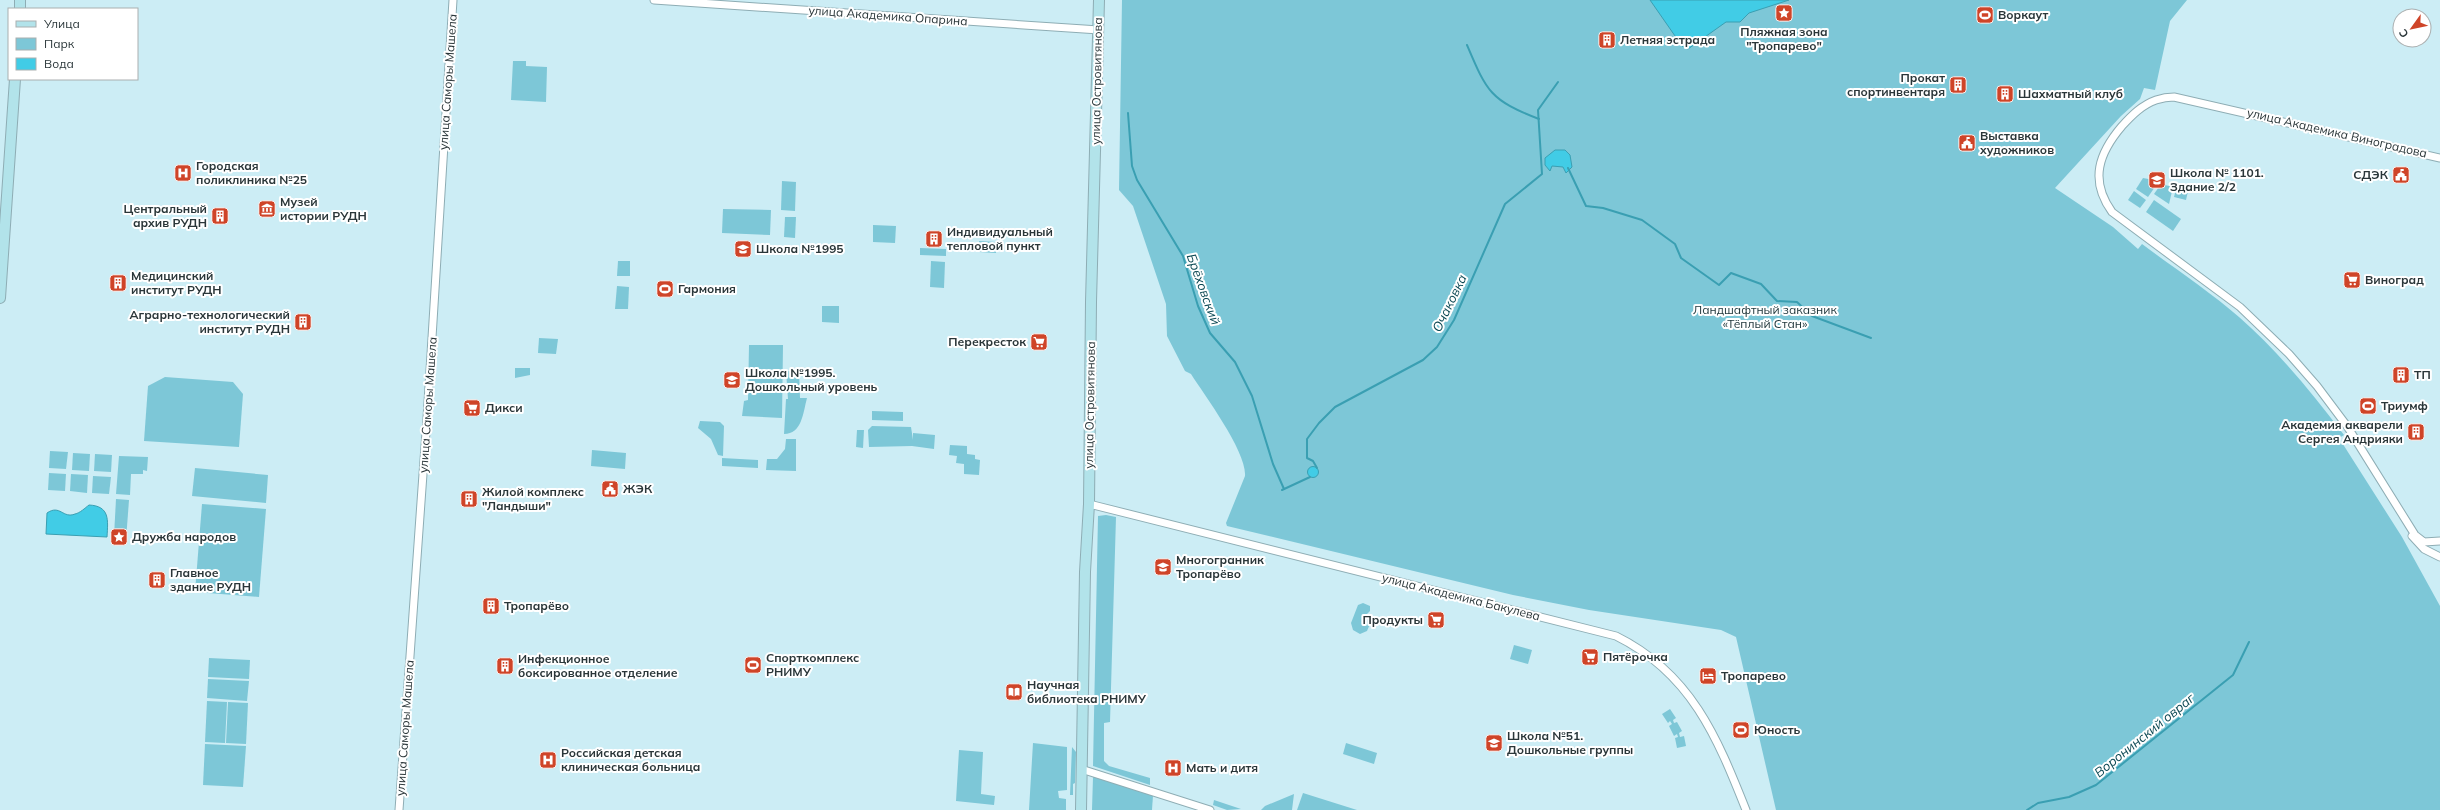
<svg xmlns="http://www.w3.org/2000/svg" width="2440" height="810" viewBox="0 0 2440 810" font-family="Mulish,sans-serif">
	<style>
		.green { fill: #7dc7d7 }
		.water { fill: #41cce6; stroke: #3a9fb2 }
		.lines { fill: none; stroke-linecap: round; stroke-linejoin: round }
		.stream { stroke: #3a9fb2; stroke-width: 2 }
		.minor-casing { stroke: #8eadb4; stroke-width: 9 }
		.secondary-casing { stroke: #8eadb4; stroke-width: 12 }
		.minor { stroke: #fff; stroke-width: 7 }
		.secondary { stroke: #b2e3ea; stroke-width: 10 }
		.labels { text-anchor: middle; stroke-width: 4; stroke-linejoin: round; paint-order: stroke }
		.poi-label { font-size: 12px; font-weight: bold; fill: #2a3639; stroke: #fff; text-anchor: start }
		.street-label { font-size: 12px; fill: #2a3639; stroke: #fff }
		.park-label { font-size: 12px; fill: #1b3237; stroke: #fff }
		.water-label { font-size: 13px; font-style: italic; fill: #0b4853; stroke: #fff }
	</style>
	<rect width="100%" height="100%" fill="#ccedf5"/>
	<g class="green">
		<path d="M1122 0H2187L2170 21 2155 90 2144 88 2140 99 2121 116 2055 188 2113 227 2138 249 2142 244C2174 268 2209 291 2239 317 2279 352 2312 393 2344 435L2339 438 2402 537 2440 606V810H1776L1736 637 1721 630 1589 610 1513 595 1227 526 1226 523 1245 476C1247 452 1205 396 1191 374L1185 371 1167 336 1166 304 1133 206 1119 190Z"/>
		<polygon points="513,61 526,61 526,66 547,67 546,102 511,100"/>
		<polygon points="2143,178 2159,181 2148,197 2136,189"/>
		<polygon points="782,181 796,182 795,211 781,210"/>
		<polygon points="2161,184 2173,187 2169,204 2154,194"/>
		<polygon points="2177,185 2189,187 2186,200 2174,197"/>
		<polygon points="2134,191 2146,200 2140,208 2128,200"/>
		<polygon points="2154,200 2181,219 2173,231 2146,212"/>
		<polygon points="723,209 771,210 770,235 722,233"/>
		<polygon points="785,217 796,217 795,238 784,237"/>
		<polygon points="873,225 896,226 895,243 873,242"/>
		<polygon points="979,241 996,242 996,253 979,252"/>
		<polygon points="920,248 946,249 946,256 920,255"/>
		<polygon points="618,261 630,261 630,276 617,276"/>
		<polygon points="931,261 945,262 944,288 930,287"/>
		<polygon points="617,286 629,287 628,309 615,309"/>
		<polygon points="822,306 839,306 839,323 822,322"/>
		<polygon points="539,338 558,339 556,354 538,353"/>
		<polygon points="749,345 783,345 782,418 742,416 744,401 748,400"/>
		<polygon points="515,368 530,368 530,375 515,378"/>
		<path d="M786 371H799L800 398H807C803 413 802 434 784 434L786 399H788Z"/>
		<polygon points="165,377 233,382 243,394 239,447 144,441 148,386"/>
		<polygon points="872,411 903,412 903,421 872,420"/>
		<polygon points="700,421 720,422 724,426 723,456 718,455 711,439 698,428"/>
		<polygon points="872,426 911,427 913,440 913,433 935,435 934,449 912,446 869,447 868,430"/>
		<polygon points="857,430 864,430 863,448 856,447"/>
		<polygon points="786,439 796,439 796,471 766,470 767,459 777,459 785,449"/>
		<polygon points="950,445 967,446 967,454 975,455 975,459 980,460 979,475 964,474 964,464 956,463 957,456 949,455"/>
		<polygon points="592,450 626,453 625,469 591,466"/>
		<polygon points="50,451 68,452 66,469 49,468"/>
		<polygon points="73,453 90,454 89,471 72,470"/>
		<polygon points="95,454 112,455 111,472 94,471"/>
		<polygon points="119,456 148,457 147,471 143,470 143,474 131,474 130,495 116,494"/>
		<polygon points="722,458 758,460 758,468 722,466"/>
		<polygon points="195,468 268,475 266,503 192,496"/>
		<polygon points="49,473 66,474 65,491 48,490"/>
		<polygon points="71,474 88,475 87,493 70,491"/>
		<polygon points="93,476 111,477 109,494 92,493"/>
		<polygon points="116,499 129,500 126,540 117,540 114,536"/>
		<polygon points="202,504 266,509 259,597 195,592"/>
		<polygon points="1106,515 1116,517 1110,722 1104,723 1104,761 1109,766 1150,778 1150,785 1093,766 1098,516"/>
		<polygon points="1363,603 1370,606 1370,611 1366,615 1370,624 1367,631 1360,634 1353,630 1351,623 1358,605"/>
		<polygon points="1514,645 1532,650 1528,664 1510,659"/>
		<polygon points="209,658 250,660 249,679 208,677"/>
		<polygon points="208,679 249,681 247,701 207,698"/>
		<polygon points="207,701 227,702 225,743 205,742"/>
		<polygon points="228,702 248,703 246,744 226,743"/>
		<polygon points="1670,709 1676,718 1673,720 1674,723 1677,722 1682,731 1679,733 1680,737 1684,736 1686,746 1677,748 1675,738 1678,737 1677,734 1674,736 1669,726 1672,724 1670,721 1668,723 1662,714"/>
		<polygon points="1033,743 1067,747 1067,790 1058,791 1059,798 1066,799 1066,810 1029,810"/>
		<polygon points="1346,743 1377,753 1374,764 1343,754"/>
		<polygon points="205,744 246,746 243,787 203,785"/>
		<polygon points="1072,747 1076,752 1075,783 1073,784 1073,795 1070,795"/>
		<polygon points="959,750 983,752 981,794 995,796 994,805 956,801"/>
		<polygon points="1093,777 1153,795 1152,810 1092,810"/>
		<polygon points="1303,793 1357,810 1297,810"/>
		<polygon points="1294,794 1292,810 1261,810 1265,806"/>
		<polygon points="1214,800 1241,809 1227,810 1213,805"/>
	</g>
	<g class="water">
		<polygon points="1650,0 1789,0 1749,13 1740,22 1726,22 1688,49 1682,46"/>
		<polygon points="1555,150 1565,150 1570,155 1572,167 1566,173 1563,167 1552,166 1550,171 1545,165 1545,158"/>
		<circle cx="1313" cy="472" r="5.5"/>
		<path d="M89 505C110 506 108 520 107 537L46 534 47 513C60 504 63 519 75 514 80 513 85 508 89 505Z"/>
	</g>
	<g class="lines">
		<g class="stream">
			<path d="M1467 45C1487 92 1490 100 1539 119"/>
			<polyline points="1128,113 1132,166 1137,180 1183,256 1198,306 1210,333 1235,362 1252,396 1273,464 1284,489"/>
			<polyline points="1568,168 1586,206 1603,208 1642,220 1675,244 1681,258 1719,285 1731,273 1761,284 1777,301 1797,302 1812,316 1871,338"/>
			<polyline points="1317,468 1313,461 1307,458 1307,439 1319,423 1335,407 1423,360 1437,347 1454,320 1505,204 1542,174 1538,110 1558,82"/>
			<polyline points="1282,490 1310,477"/>
			<polyline points="2027,810 2038,803 2069,797 2096,785 2233,675 2249,642"/>
		</g>
		<defs>
			<g id="minor">
				<polyline points="654,0 1099,30"/>
				<path d="M2440 158 2174 97C2168 97 2162 98 2156 100 2142 105 2132 115 2122 126 2099 153 2089 180 2112 212L2240 307 2289 354 2317 386 2347 426 2415 535 2424 542 2440 541"/>
				<path d="M1089 504 1616 636C1691 673 1717 737 1746 810"/>
				<polyline points="2412,536 2424,549 2440,557"/>
				<polyline points="1081,769 1210,810"/>
				<polyline points="399,810 427,418 453,0"/>
			</g>
			<g id="secondary">
				<polyline points="20,9 20,0"/>
				<polyline points="0,298 15,79"/>
				<polyline points="1081,810 1085,572 1089,504 1091,302 1099,0"/>
			</g>
		</defs>
		<use href="#minor" class="minor-casing"/>
		<use href="#secondary" class="secondary-casing"/>
		<use href="#minor" class="minor"/>
		<use href="#secondary" class="secondary"/>
	</g>
	<defs>
		<symbol id="sight-square" viewBox="-11 -11 22 22"><rect x="-9" y="-9" width="18" height="18" rx="4" fill="#cf4428" stroke="#fff"/><path d="M0-6L1.8-2.2L6-1.7L2.9 1.2L3.7 5.4L0 3.3L-3.7 5.4L-2.9 1.2L-6-1.7L-1.8-2.2Z" fill="#fff"/></symbol>
		<symbol id="stadium-square" viewBox="-11 -11 22 22"><rect x="-9" y="-9" width="18" height="18" rx="4" fill="#cf4428" stroke="#fff"/><path d="M0-5a6.5 5 0 1 0 0 10a6.5 5 0 1 0 0-10ZM-3.5-1.8h7v3.6h-7Z" fill="#fff"/></symbol>
		<symbol id="building-square" viewBox="-11 -11 22 22"><rect x="-9" y="-9" width="18" height="18" rx="4" fill="#cf4428" stroke="#fff"/><path d="M-4-6H4V6H1V3H-1V6H-4ZM-2.5-4.3h1.7v1.8h-1.7ZM.8-4.3h1.7v1.8H.8ZM-2.5-1h1.7V.8h-1.7ZM.8-1h1.7V.8H.8Z" fill="#fff"/></symbol>
		<symbol id="civic-square" viewBox="-11 -11 22 22"><rect x="-9" y="-9" width="18" height="18" rx="4" fill="#cf4428" stroke="#fff"/><path d="M-.6-6.5H3V-4.5H.6V-3L4-1V1h2V6H-6V1h2V-1L-.6-3ZM-1.2 2.5V6h2.4V2.5Z" fill="#fff"/></symbol>
		<symbol id="hospital-square" viewBox="-11 -11 22 22"><rect x="-9" y="-9" width="18" height="18" rx="4" fill="#cf4428" stroke="#fff"/><path d="M-5-5h3v3.5h4V-5h3V5h-3V1.5h-4V5h-3Z" fill="#fff"/></symbol>
		<symbol id="school-square" viewBox="-11 -11 22 22"><rect x="-9" y="-9" width="18" height="18" rx="4" fill="#cf4428" stroke="#fff"/><path d="M0-5L7-2L0 1L-7-2ZM-4 1L0 2.5L4 1V4Q0 6-4 4Z" fill="#fff"/></symbol>
		<symbol id="museum-square" viewBox="-11 -11 22 22"><rect x="-9" y="-9" width="18" height="18" rx="4" fill="#cf4428" stroke="#fff"/><path d="M0-6L6-3V-2H-6V-3ZM-5-1h2V3h-2ZM-1-1h2V3h-2ZM3-1h2V3H3ZM-6 4H6V6H-6Z" fill="#fff"/></symbol>
		<symbol id="supermarket-square" viewBox="-11 -11 22 22"><rect x="-9" y="-9" width="18" height="18" rx="4" fill="#cf4428" stroke="#fff"/><path d="M-6-5.5h2.5l.6 2H6L4.5 2H-2.5L-4.4-4H-6ZM-1.5 3.2a1.3 1.3 0 1 0 .1 0ZM3 3.2a1.3 1.3 0 1 0 .1 0Z" fill="#fff"/></symbol>
		<symbol id="hotel-square" viewBox="-11 -11 22 22"><rect x="-9" y="-9" width="18" height="18" rx="4" fill="#cf4428" stroke="#fff"/><path d="M-6-4.5h1.5V1H6V5H4.5V3h-9V5H-6ZM-4 0a1.8 1.8 0 1 1 3.6 0ZM.5 0V-2.5h3Q6-2.5 6 0Z" fill="#fff"/></symbol>
		<symbol id="library-square" viewBox="-11 -11 22 22"><rect x="-9" y="-9" width="18" height="18" rx="4" fill="#cf4428" stroke="#fff"/><path d="M-6-4Q-3-5.5-.7-3.5V5Q-3 3-6 4ZM6-4Q3-5.5 .7-3.5V5Q3 3 6 4Z" fill="#fff"/></symbol>
	</defs>
	<g fill-rule="evenodd">
		<use href="#sight-square" x="1774" y="3" width="20" height="20"/>
		<use href="#stadium-square" x="1975" y="5" width="20" height="20"/>
		<use href="#building-square" x="1597" y="30" width="20" height="20"/>
		<use href="#building-square" x="1948" y="75" width="20" height="20"/>
		<use href="#building-square" x="1995" y="84" width="20" height="20"/>
		<use href="#civic-square" x="1957" y="133" width="20" height="20"/>
		<use href="#hospital-square" x="173" y="163" width="20" height="20"/>
		<use href="#civic-square" x="2391" y="165" width="20" height="20"/>
		<use href="#school-square" x="2147" y="170" width="20" height="20"/>
		<use href="#museum-square" x="257" y="199" width="20" height="20"/>
		<use href="#building-square" x="210" y="206" width="20" height="20"/>
		<use href="#building-square" x="924" y="229" width="20" height="20"/>
		<use href="#school-square" x="733" y="239" width="20" height="20"/>
		<use href="#supermarket-square" x="2342" y="270" width="20" height="20"/>
		<use href="#building-square" x="108" y="273" width="20" height="20"/>
		<use href="#stadium-square" x="655" y="279" width="20" height="20"/>
		<use href="#building-square" x="293" y="312" width="20" height="20"/>
		<use href="#supermarket-square" x="1029" y="332" width="20" height="20"/>
		<use href="#building-square" x="2391" y="365" width="20" height="20"/>
		<use href="#school-square" x="722" y="370" width="20" height="20"/>
		<use href="#stadium-square" x="2358" y="396" width="20" height="20"/>
		<use href="#supermarket-square" x="462" y="398" width="20" height="20"/>
		<use href="#building-square" x="2406" y="422" width="20" height="20"/>
		<use href="#civic-square" x="600" y="479" width="20" height="20"/>
		<use href="#building-square" x="459" y="489" width="20" height="20"/>
		<use href="#sight-square" x="109" y="527" width="20" height="20"/>
		<use href="#school-square" x="1153" y="557" width="20" height="20"/>
		<use href="#building-square" x="147" y="570" width="20" height="20"/>
		<use href="#building-square" x="481" y="596" width="20" height="20"/>
		<use href="#supermarket-square" x="1426" y="610" width="20" height="20"/>
		<use href="#supermarket-square" x="1580" y="647" width="20" height="20"/>
		<use href="#stadium-square" x="743" y="655" width="20" height="20"/>
		<use href="#building-square" x="495" y="656" width="20" height="20"/>
		<use href="#hotel-square" x="1698" y="666" width="20" height="20"/>
		<use href="#library-square" x="1004" y="682" width="20" height="20"/>
		<use href="#stadium-square" x="1731" y="720" width="20" height="20"/>
		<use href="#school-square" x="1484" y="733" width="20" height="20"/>
		<use href="#hospital-square" x="538" y="750" width="20" height="20"/>
		<use href="#hospital-square" x="1163" y="758" width="20" height="20"/>
	</g>
	<g class="labels">
		<g class="poi-label">
			<text x="1998" y="19">Воркаут</text>
			<text x="1784" y="36" text-anchor="middle">Пляжная зона<tspan x="1784" dy="14">"Тропарево"</tspan></text>
			<text x="1620" y="44">Летняя эстрада</text>
			<text x="1945" y="82" text-anchor="end">Прокат<tspan x="1945" dy="14">спортинвентаря</tspan></text>
			<text x="2018" y="98">Шахматный клуб</text>
			<text x="1980" y="140">Выставка<tspan x="1980" dy="14">художников</tspan></text>
			<text x="196" y="170">Городская<tspan x="196" dy="14">поликлиника №25</tspan></text>
			<text x="2170" y="177">Школа № 1101.<tspan x="2170" dy="14">Здание 2/2</tspan></text>
			<text x="2388" y="179" text-anchor="end">СДЭК</text>
			<text x="280" y="206">Музей<tspan x="280" dy="14">истории РУДН</tspan></text>
			<text x="207" y="213" text-anchor="end">Центральный<tspan x="207" dy="14">архив РУДН</tspan></text>
			<text x="947" y="236">Индивидуальный<tspan x="947" dy="14">тепловой пункт</tspan></text>
			<text x="756" y="253">Школа №1995</text>
			<text x="131" y="280">Медицинский<tspan x="131" dy="14">институт РУДН</tspan></text>
			<text x="2365" y="284">Виноград</text>
			<text x="678" y="293">Гармония</text>
			<text x="290" y="319" text-anchor="end">Аграрно-технологический<tspan x="290" dy="14">институт РУДН</tspan></text>
			<text x="1026" y="346" text-anchor="end">Перекресток</text>
			<text x="745" y="377">Школа №1995.<tspan x="745" dy="14">Дошкольный уровень</tspan></text>
			<text x="2414" y="379">ТП</text>
			<text x="2381" y="410">Триумф</text>
			<text x="485" y="412">Дикси</text>
			<text x="2403" y="429" text-anchor="end">Академия акварели<tspan x="2403" dy="14">Сергея Андрияки</tspan></text>
			<text x="623" y="493">ЖЭК</text>
			<text x="482" y="496">Жилой комплекс<tspan x="482" dy="14">"Ландыши"</tspan></text>
			<text x="132" y="541">Дружба народов</text>
			<text x="1176" y="564">Многогранник<tspan x="1176" dy="14">Тропарёво</tspan></text>
			<text x="170" y="577">Главное<tspan x="170" dy="14">здание РУДН</tspan></text>
			<text x="504" y="610">Тропарёво</text>
			<text x="1423" y="624" text-anchor="end">Продукты</text>
			<text x="1603" y="661">Пятёрочка</text>
			<text x="766" y="662">Спорткомплекс<tspan x="766" dy="14">РНИМУ</tspan></text>
			<text x="518" y="663">Инфекционное<tspan x="518" dy="14">боксированное отделение</tspan></text>
			<text x="1721" y="680">Тропарево</text>
			<text x="1027" y="689">Научная<tspan x="1027" dy="14">библиотека РНИМУ</tspan></text>
			<text x="1754" y="734">Юность</text>
			<text x="1507" y="740">Школа №51.<tspan x="1507" dy="14">Дошкольные группы</tspan></text>
			<text x="561" y="757">Российская детская<tspan x="561" dy="14">клиническая больница</tspan></text>
			<text x="1186" y="772">Мать и дитя</text>
		</g>
		<g class="street-label">
			<text transform="translate(888 16) rotate(4)" y="4">улица Академика Опарина</text>
			<text transform="translate(1097 81) rotate(-89)" y="4">улица Островитянова</text>
			<text transform="translate(448 82) rotate(-86)" y="4">улица Саморы Машела</text>
			<text transform="translate(2337 133) rotate(13)" y="4">улица Академика Виноградова</text>
			<text transform="translate(428 405) rotate(-86)" y="4">улица Саморы Машела</text>
			<text transform="translate(1090 405) rotate(-89)" y="4">улица Островитянова</text>
			<text transform="translate(1461 597) rotate(14)" y="4">улица Академика Бакулева</text>
			<text transform="translate(405 728) rotate(-86)" y="4">улица Саморы Машела</text>
		</g>
		<g class="park-label">
			<text x="1765" y="314">Ландшафтный заказник<tspan x="1765" dy="14">«Тёплый Стан»</tspan></text>
		</g>
		<g class="water-label">
			<text transform="translate(1204 289) rotate(70)" y="5">Брёховский</text>
			<text transform="translate(1449 303) rotate(-64)" y="5">Очаковка</text>
			<text transform="translate(2144 735) rotate(-39)" y="5">Воронинский овраг</text>
		</g>
	</g>
	<rect x="8" y="8" width="130" height="72" fill="#ffffff" stroke="#aaafb0"/>
	<rect x="16" y="21" width="20" height="6" fill="#b2e3ea" stroke="#aaafb0"/>
	<text x="44" y="28" font-size="12" fill="#2a3639">Улица</text>
	<rect x="16" y="38" width="20" height="12" fill="#7dc7d7" stroke="#aaafb0"/>
	<text x="44" y="48" font-size="12" fill="#2a3639">Парк</text>
	<rect x="16" y="58" width="20" height="12" fill="#41cce6" stroke="#aaafb0"/>
	<text x="44" y="68" font-size="12" fill="#2a3639">Вода</text>
	<g transform="translate(2412 28) rotate(237)"><circle r="19" fill="#ffffff" stroke="#aaafb0"/>
	<path d="M0-3L7 15L0 10L-7 15Z" fill="#cf4428"/>
	<text y="-6" font-size="11" font-weight="bold" text-anchor="middle" fill="#2a3639">С</text>
	</g>
</svg>
